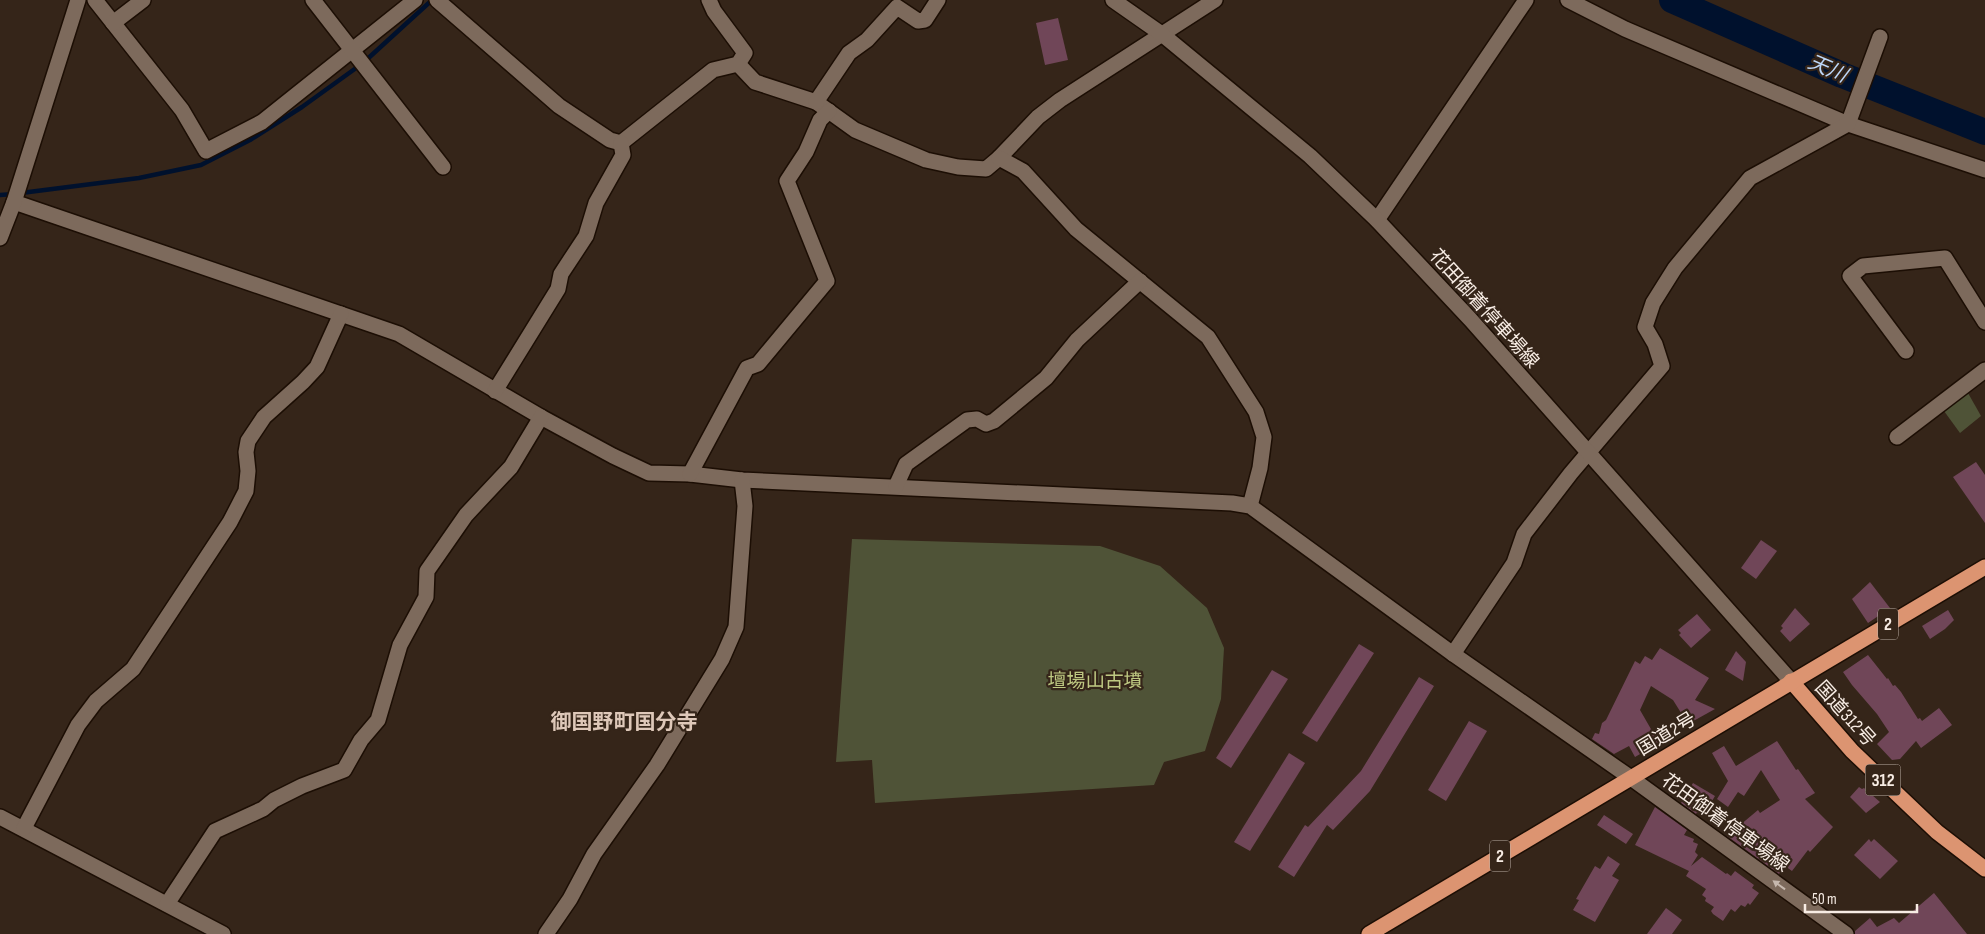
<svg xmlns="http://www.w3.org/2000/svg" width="1985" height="934" viewBox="0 0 1985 934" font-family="'Sofia Sans Condensed','Noto Sans JP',sans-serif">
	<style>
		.green { fill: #4f5337 }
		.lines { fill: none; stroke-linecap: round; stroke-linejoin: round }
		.stream { stroke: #00112d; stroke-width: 4.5 }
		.river { stroke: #00112d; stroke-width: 26 }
		.building { fill: #704658 }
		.street-casing { stroke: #1c0e04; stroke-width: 18 }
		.secondary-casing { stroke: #1c0e04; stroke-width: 18 }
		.highway-casing { stroke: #1c0e04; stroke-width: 18 }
		.street { stroke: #7d6a5c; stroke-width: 15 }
		.secondary { stroke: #7d6a5c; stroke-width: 15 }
		.highway { stroke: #dc9471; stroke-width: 15 }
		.oneway { fill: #c6b8ae }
		.labels { text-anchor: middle; stroke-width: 4.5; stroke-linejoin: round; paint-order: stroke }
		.shield { fill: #352519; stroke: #bdb0a7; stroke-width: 1 }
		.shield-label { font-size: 18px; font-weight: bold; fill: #f7ece4 }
		.street-label { font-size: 19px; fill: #f7ece4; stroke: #352519 }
		.park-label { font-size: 19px; fill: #bec882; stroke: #352519 }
		.water-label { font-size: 20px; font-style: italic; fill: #bdd7f9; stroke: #352519 }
		.quarter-label { font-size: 21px; font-weight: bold; fill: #dec8b9; stroke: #352519 }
	</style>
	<rect width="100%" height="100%" fill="#352519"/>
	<g class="green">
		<polygon points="1968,393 1981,416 1960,433 1944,411"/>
		<polygon points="852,539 1100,546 1160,566 1207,608 1224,648 1221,699 1205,751 1164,762 1154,785 875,803 872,760 836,762"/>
	</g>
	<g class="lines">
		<g class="stream">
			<polyline points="21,193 139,178 201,165 250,140 302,107 363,63 432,0"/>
			<polyline points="0,195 14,194"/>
		</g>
		<polyline class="river" points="1672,0 1842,75 1985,132"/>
	</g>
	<g class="building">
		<polygon points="1058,18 1068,60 1045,65 1036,23"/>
		<polygon points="1976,462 1985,475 1985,523 1953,477"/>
		<polygon points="1761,540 1777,551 1756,579 1741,568"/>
		<polygon points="1870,582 1890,608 1868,623 1852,599"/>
		<polygon points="1795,608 1810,624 1790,642 1780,631 1783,628 1781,626"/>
		<polygon points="1948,610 1954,620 1945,629 1930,639 1922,626"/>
		<polygon points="1697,614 1711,630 1691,648 1679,635 1681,633 1678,630"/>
		<polygon points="1359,644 1374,653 1317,742 1302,733"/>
		<polygon points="1660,648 1709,678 1695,700 1715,709 1688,724 1673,700 1651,686 1640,710 1659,743 1635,757 1629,746 1614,754 1592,739 1595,733 1599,734 1602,723 1606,720 1635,661 1640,664 1645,656 1652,660"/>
		<polygon points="1736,651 1746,662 1743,681 1725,670"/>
		<polygon points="1868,655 1887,679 1888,678 1893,686 1895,685 1901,692 1918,719 1920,718 1922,721 1939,708 1952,725 1921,748 1916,741 1900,759 1892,760 1877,744 1889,732 1877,714 1852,685 1843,672"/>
		<polygon points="1272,670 1288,679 1231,768 1216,758"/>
		<polygon points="1419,677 1434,686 1370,791 1333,830 1327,825 1294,877 1278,867 1305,825 1308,827 1361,771"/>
		<polygon points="1469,721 1487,731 1446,801 1428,790"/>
		<polygon points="1777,741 1796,770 1798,769 1815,793 1805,799 1833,827 1810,852 1808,850 1792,871 1785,866 1779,874 1727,836 1758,810 1760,813 1780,800 1761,770 1744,796 1738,792 1728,807 1717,799 1728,781 1712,753 1724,746 1736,766"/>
		<polygon points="1289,753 1305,763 1250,851 1234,842"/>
		<polygon points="1693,783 1715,796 1703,816 1697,812 1696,814 1681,803"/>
		<polygon points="1859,787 1862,789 1864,788 1880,802 1866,813 1850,797"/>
		<polygon points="1655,807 1687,830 1684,835 1694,839 1693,842 1698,844 1695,852 1698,855 1691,866 1702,857 1726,874 1727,873 1731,876 1735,871 1754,885 1752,888 1759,893 1750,905 1748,903 1745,907 1741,905 1735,912 1731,909 1723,921 1713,914 1711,911 1714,907 1705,901 1706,898 1702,895 1706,889 1686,876 1689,871 1635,845"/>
		<polygon points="1604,815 1633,834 1626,844 1597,825"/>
		<polygon points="1869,839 1871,842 1874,839 1898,861 1880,879 1854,855"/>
		<polygon points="1608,856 1620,864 1612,876 1619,880 1595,922 1573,910 1579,900 1576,899 1595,866 1600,869"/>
		<polygon points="1934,893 1967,934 1855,934 1855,931 1870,918 1877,927 1894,918 1899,923"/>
		<polygon points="1666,908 1682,920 1672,934 1647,934"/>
	</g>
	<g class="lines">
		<defs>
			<g id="street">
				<polyline points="95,0 182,110 206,151 262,122 415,0"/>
				<polyline points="313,0 443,167"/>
				<polyline points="437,0 559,106 610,140 621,143"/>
				<polyline points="1568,0 1625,29 1848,124 1985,170"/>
				<polyline points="113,23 143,0"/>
				<polyline points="738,64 755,82 816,102 855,130 926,160 958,167 986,169 999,158 1038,117 1060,100 1215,0"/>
				<polyline points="816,102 849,53 867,40 897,7 918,21 925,20 938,0"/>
				<polyline points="621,143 713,70 738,64 745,53 714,11 709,0"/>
				<polyline points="999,158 1023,171 1076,229 1208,337 1256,412 1264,437 1260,468 1250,506"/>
				<polyline points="14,202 399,334 541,417 613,456 649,473 690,474 742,480 1232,503 1250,506 1453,654 1631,778"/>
				<polyline points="1377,220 1526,0"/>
				<polyline points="0,238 14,202 78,0"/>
				<polyline points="1906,351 1850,276 1863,266 1945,258 1985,322"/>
				<polyline points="495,391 558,289 561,274 586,236 596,203 623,155 621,143"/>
				<polyline points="1897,437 1985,370"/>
				<polyline points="690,474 747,368 758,364 827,281 787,181 806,152 820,120 829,111"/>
				<polyline points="896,486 906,464 967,420 977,419 986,424 994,421 1046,378 1077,340 1140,281"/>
				<polyline points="1453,654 1514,563 1524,534 1571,473 1662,366 1655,344 1645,327 1653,303 1675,268 1750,178 1848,124 1880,37"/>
				<polyline points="0,817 223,934"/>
				<polyline points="24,828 78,725 96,701 133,669 230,522 246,491 248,471 246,452 248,441 264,417 303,382 317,367 341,314"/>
				<polyline points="167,904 215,831 263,809 274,800 302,786 344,770 361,740 378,720 400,645 426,597 427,571 466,515 511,467 541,417"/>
				<polyline points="546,934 570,899 594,854 657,765 722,659 736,627 745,506 742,480"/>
			</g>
			<g id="secondary">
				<polyline points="1113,0 1163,35 1310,156 1377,220 1470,319 1791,681"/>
				<polyline points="1631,778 1846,934"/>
			</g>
			<g id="highway">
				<polyline points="1791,681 1852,751 1937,832 1985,869"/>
				<polyline points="1369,934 1985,567"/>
			</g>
		</defs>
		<use href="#street" class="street-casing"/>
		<use href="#secondary" class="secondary-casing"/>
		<use href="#highway" class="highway-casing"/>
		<use href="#street" class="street"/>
		<use href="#secondary" class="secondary"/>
		<use href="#highway" class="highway"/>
	</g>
	<defs><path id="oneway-solid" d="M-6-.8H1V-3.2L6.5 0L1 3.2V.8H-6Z" transform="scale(1.25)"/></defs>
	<use class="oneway" href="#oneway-solid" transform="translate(1779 885) rotate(-144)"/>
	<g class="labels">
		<g class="shield">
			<rect x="1878" y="608.5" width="20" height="31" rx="4"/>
			<rect x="1865.5" y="764.5" width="35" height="31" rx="4"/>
			<rect x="1490" y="840.5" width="20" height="31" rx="4"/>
		</g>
		<g class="shield-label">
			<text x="1888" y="630">2</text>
			<text x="1883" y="786">312</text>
			<text x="1500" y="862">2</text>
		</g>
		<g class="street-label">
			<text transform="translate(1485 308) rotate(48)" y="7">花田御着停車場線</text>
			<text transform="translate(1846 713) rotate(48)" y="7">国道312号</text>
			<text transform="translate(1666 733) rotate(-31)" y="7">国道2号</text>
			<text transform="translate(1726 822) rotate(36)" y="7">花田御着停車場線</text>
		</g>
		<g class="park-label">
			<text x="1095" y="687">壇場山古墳</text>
		</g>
		<g class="water-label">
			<text transform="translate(1828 68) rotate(23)" y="7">天川</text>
		</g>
		<g class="quarter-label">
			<text x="624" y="729">御国野町国分寺</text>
		</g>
	</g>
	<path d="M1805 904v8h112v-8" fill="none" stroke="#f7ece4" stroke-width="2.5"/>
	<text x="1812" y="904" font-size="15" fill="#f7ece4" stroke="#352519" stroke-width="4" paint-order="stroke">50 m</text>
</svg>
